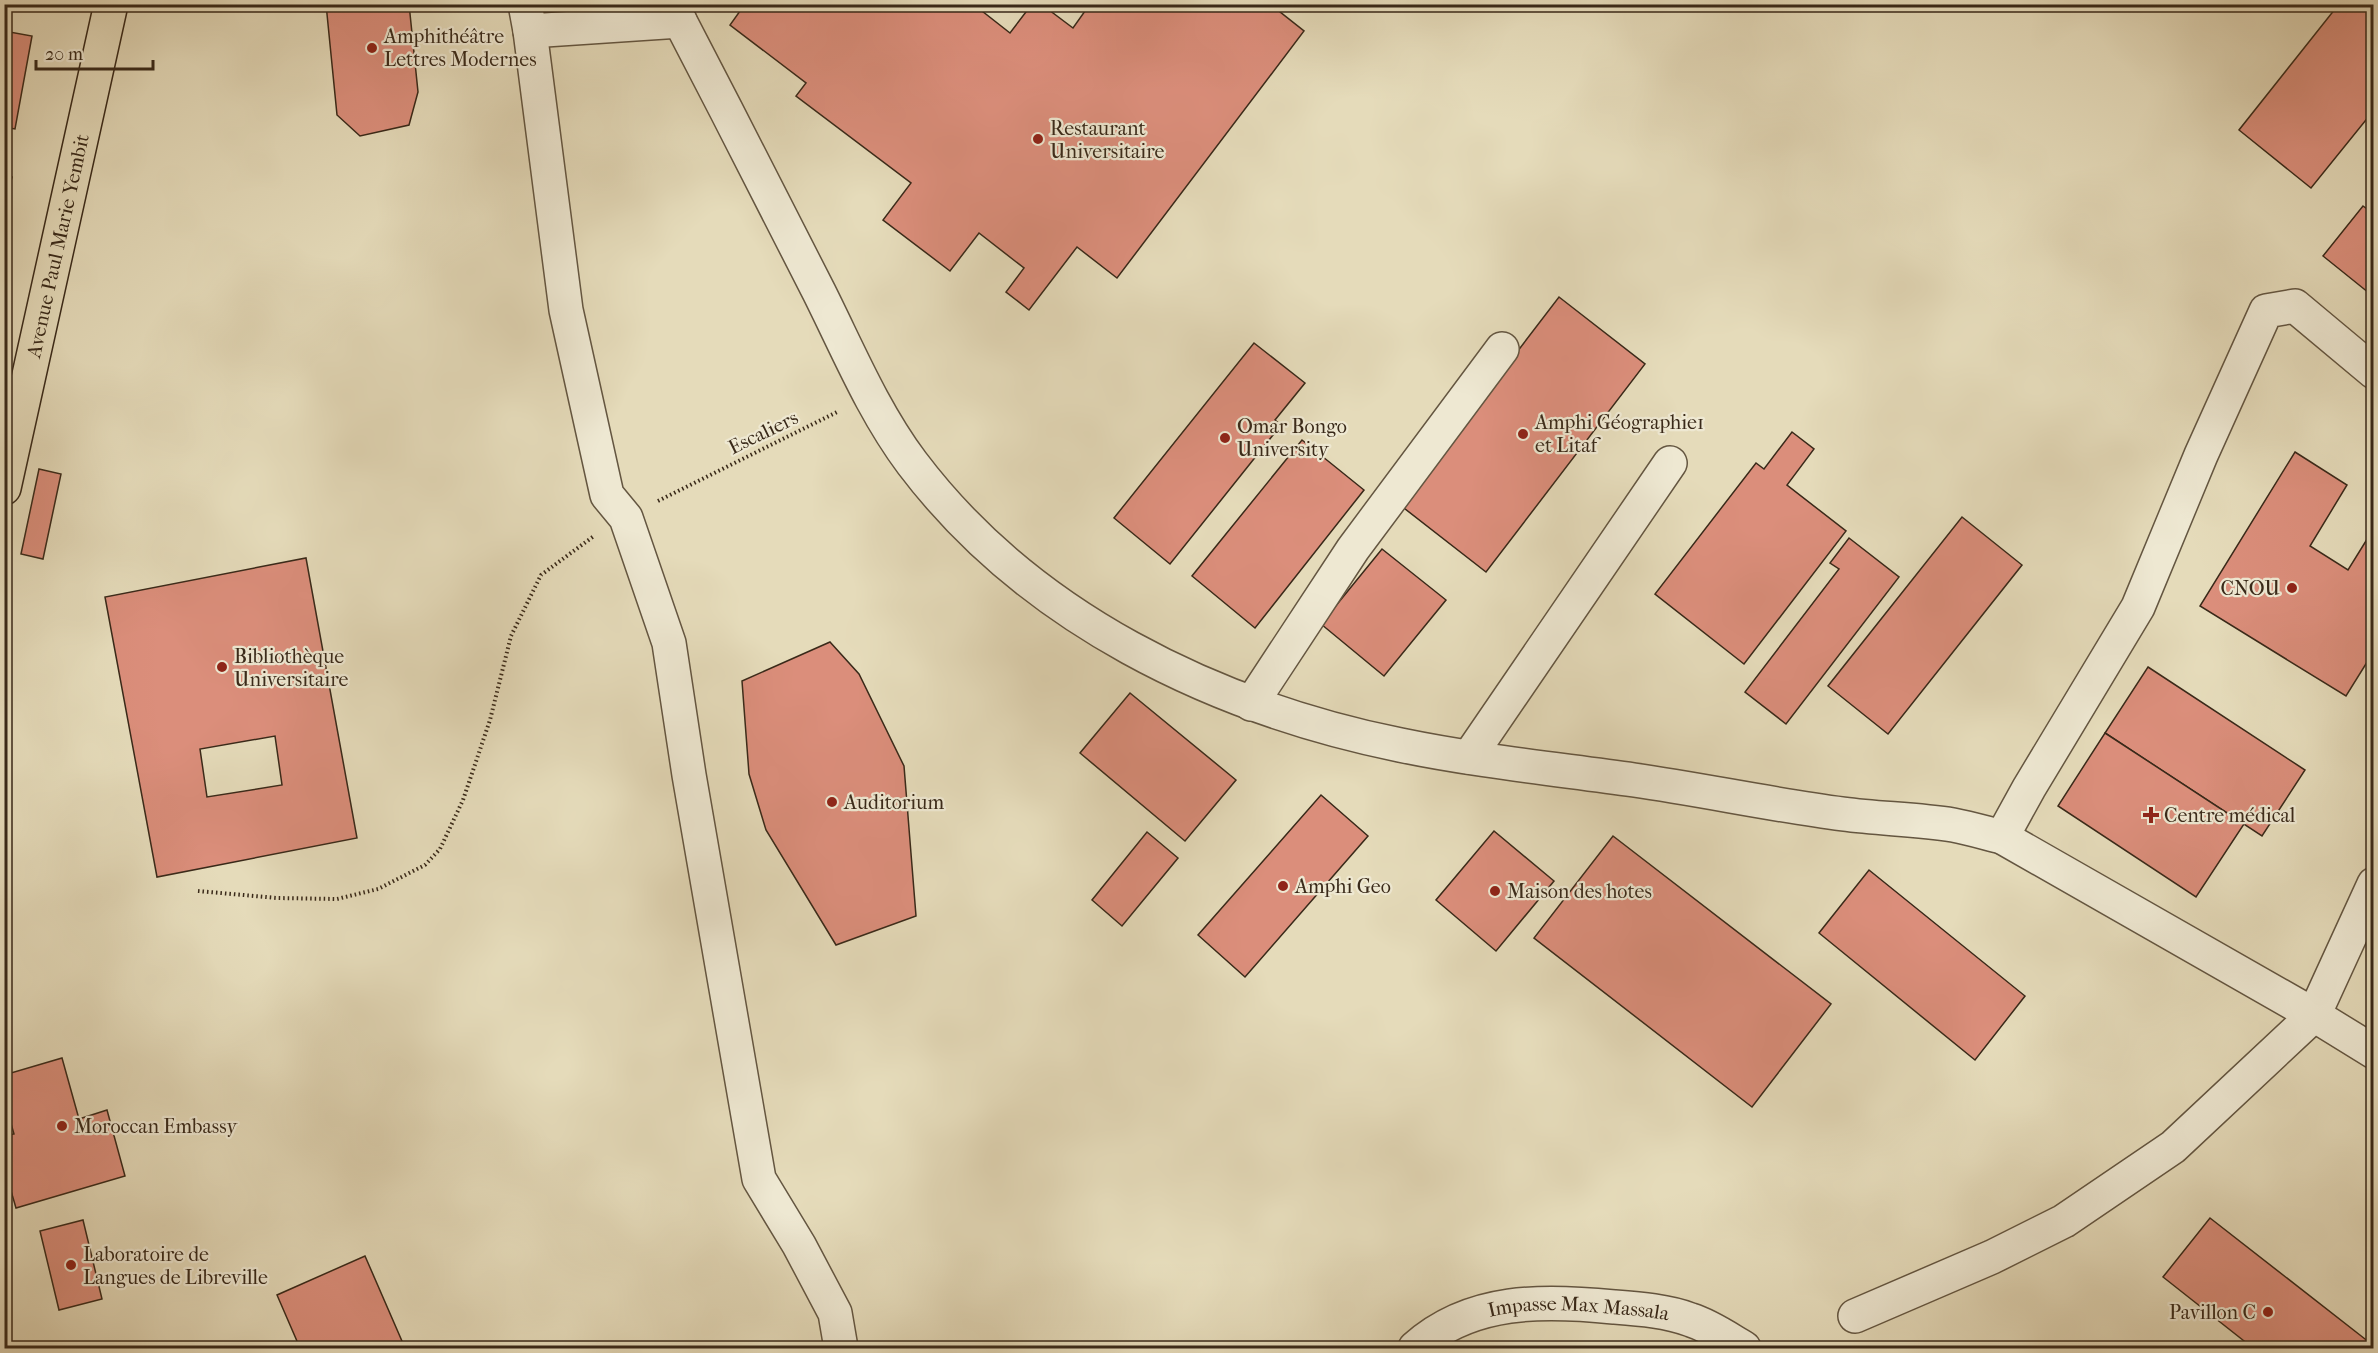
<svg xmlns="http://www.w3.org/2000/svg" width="2378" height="1353" viewBox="0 0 2378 1353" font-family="'IM FELL French Canon',serif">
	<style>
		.building { fill: #db8e7b; stroke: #392919; stroke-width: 1.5; fill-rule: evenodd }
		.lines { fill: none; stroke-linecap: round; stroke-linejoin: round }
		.minor-casing { stroke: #645641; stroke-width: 36 }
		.major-casing { stroke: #392919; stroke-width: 36 }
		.path { stroke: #392919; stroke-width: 4; stroke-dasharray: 1.5 3; stroke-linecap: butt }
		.minor { stroke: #eee8d2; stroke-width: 33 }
		.major { stroke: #e5dbba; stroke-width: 33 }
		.poi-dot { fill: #8f2418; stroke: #eee8d2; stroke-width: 2 }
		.labels { text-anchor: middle; stroke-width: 4.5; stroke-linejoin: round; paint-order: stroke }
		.poi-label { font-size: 20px; fill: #392919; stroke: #eee8d2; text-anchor: start }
		.street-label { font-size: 20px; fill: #392919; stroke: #eee8d2 }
	</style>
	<rect width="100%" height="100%" fill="#e5dbba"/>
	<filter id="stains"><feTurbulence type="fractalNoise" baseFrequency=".00333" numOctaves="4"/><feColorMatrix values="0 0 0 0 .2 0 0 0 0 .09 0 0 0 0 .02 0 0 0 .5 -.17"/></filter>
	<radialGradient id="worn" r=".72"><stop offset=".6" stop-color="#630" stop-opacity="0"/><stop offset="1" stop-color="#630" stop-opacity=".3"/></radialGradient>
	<g class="building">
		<polygon points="326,4 409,4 418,92 409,125 360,136 337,115"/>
		<polygon points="745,4 973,4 1010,33 1032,4 1041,4 1073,28 1090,4 1270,4 1304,31 1117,278 1077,247 1029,310 1006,292 1024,268 979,233 950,271 883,220 911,183 796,96 806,83 730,25"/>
		<polygon points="2339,4 2374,4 2374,110 2311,188 2239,130"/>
		<polygon points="4,31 32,36 15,129 4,127"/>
		<polygon points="4,175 12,177 4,208"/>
		<polygon points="2363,206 2374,214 2374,297 2323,256"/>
		<polygon points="1559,297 1645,364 1486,572 1400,505"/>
		<polygon points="1254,343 1305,383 1275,420 1281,425 1170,564 1114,518"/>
		<polygon points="1792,432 1814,449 1787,485 1846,531 1744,664 1655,594 1756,463 1764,469"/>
		<polygon points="1302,440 1364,490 1255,628 1192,576"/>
		<polygon points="2295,452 2347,485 2310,546 2348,570 2374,528 2374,651 2346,696 2200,606"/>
		<polygon points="39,469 61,474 43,559 21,554"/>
		<polygon points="1962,517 2022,565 1888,734 1828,686"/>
		<polygon points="1849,538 1899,577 1786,724 1745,692 1839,569 1830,563"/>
		<polygon points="1382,549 1446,600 1384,676 1321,624"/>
		<path d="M306 558 357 838 157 877 105 597ZM275 736 282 785 207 797 200 749Z"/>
		<polygon points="830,642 859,674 904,766 916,916 836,945 766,830 749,774 742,681"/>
		<polygon points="2148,667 2305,770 2262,836 2105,733"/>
		<polygon points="1130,693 1236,780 1185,841 1080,753"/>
		<polygon points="2105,733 2244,824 2196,897 2058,806"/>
		<polygon points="1321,795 1368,836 1245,977 1198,935"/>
		<polygon points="1494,831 1554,881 1496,951 1436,900"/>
		<polygon points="1147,832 1178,858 1122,926 1092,900"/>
		<polygon points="1613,836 1831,1004 1752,1107 1534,938"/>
		<polygon points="1869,870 2025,996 1975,1060 1819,933"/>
		<polygon points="62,1058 79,1119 107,1110 125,1176 16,1208 4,1167 4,1136 14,1134 4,1100 4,1075"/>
		<polygon points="2210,1218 2374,1346 2374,1348 2253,1348 2163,1277"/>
		<polygon points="83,1220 102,1299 59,1310 40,1231"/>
		<polygon points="365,1256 405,1348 300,1348 277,1295"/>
	</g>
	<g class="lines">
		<defs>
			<g id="minor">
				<polyline points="525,4 530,31 566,310 607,495 626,518 669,643 689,775 759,1179 799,1245 835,1313 841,1348"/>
				<path d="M680 21C727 111 773 202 819 292 848 350 873 411 912 463 1029 618 1214 707 1400 745 1477 761 1556 769 1634 780 1704 790 1773 805 1843 814 1880 819 1917 819 1953 825 1969 828 1986 833 2002 837L2314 1015 2374 884"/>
				<polyline points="530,31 680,21"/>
				<polyline points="1251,704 1353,549 1502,349"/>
				<polyline points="1469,757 1670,463"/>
				<polyline points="2002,837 2029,788 2138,607 2201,455 2266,311 2295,306 2374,372"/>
				<polyline points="1855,1316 1992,1257 2064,1221 2173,1147 2314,1015 2374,1052"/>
				<path id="s1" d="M1415 1348C1471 1298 1544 1300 1614 1307 1640 1309 1667 1311 1691 1320 1710 1326 1727 1338 1744 1348"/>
			</g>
			<g id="major">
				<path id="s2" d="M4 488 111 4"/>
			</g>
		</defs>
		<use href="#minor" class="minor-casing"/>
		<use href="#major" class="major-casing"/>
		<g class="path">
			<polyline points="658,501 837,412"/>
			<polyline points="198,891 277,898 337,899 378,889 425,865 440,849 463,800 490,720 511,636 541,575 594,536"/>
		</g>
		<use href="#minor" class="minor"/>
		<use href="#major" class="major"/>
	</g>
	<g class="poi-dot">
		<circle cx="372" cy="48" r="6"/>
		<circle cx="1038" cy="139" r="6"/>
		<circle cx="1523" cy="434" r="6"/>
		<circle cx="1225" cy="438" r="6"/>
		<circle cx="2292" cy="588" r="6"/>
		<circle cx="222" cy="667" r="6"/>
		<circle cx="832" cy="802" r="6"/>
		<path d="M2148 806h6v6h6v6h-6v6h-6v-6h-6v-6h6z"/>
		<circle cx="1283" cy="886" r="6"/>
		<circle cx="1495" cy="891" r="6"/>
		<circle cx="62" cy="1126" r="6"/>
		<circle cx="71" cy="1265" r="6"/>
		<circle cx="2268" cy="1312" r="6"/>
	</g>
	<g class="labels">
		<g class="poi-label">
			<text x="384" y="43">Amphithéâtre<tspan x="384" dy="23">Lettres Modernes</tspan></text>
			<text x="1050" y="135">Restaurant<tspan x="1050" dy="23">Universitaire</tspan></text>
			<text x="1535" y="429">Amphi Géographie1<tspan x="1535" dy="23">et Litaf</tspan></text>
			<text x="1237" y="433">Omar Bongo<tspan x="1237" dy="23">University</tspan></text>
			<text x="2280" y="595" text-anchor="end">CNOU</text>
			<text x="234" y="663">Bibliothèque<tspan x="234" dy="23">Universitaire</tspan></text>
			<text x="844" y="809">Auditorium</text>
			<text x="2164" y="822">Centre médical</text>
			<text x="1295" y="893">Amphi Geo</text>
			<text x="1507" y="898">Maison des hotes</text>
			<text x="74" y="1133">Moroccan Embassy</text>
			<text x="83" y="1261">Laboratoire de<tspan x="83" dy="23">Langues de Libreville</tspan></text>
			<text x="2256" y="1319" text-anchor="end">Pavillon C</text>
		</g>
		<g class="street-label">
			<text dy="7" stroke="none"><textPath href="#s2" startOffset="248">Avenue Paul Marie Yembit</textPath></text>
			<text transform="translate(763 432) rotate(-26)" y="7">Escaliers</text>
			<text dy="7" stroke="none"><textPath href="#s1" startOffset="174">Impasse Max Massala</textPath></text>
		</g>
	</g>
	<rect width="2378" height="1353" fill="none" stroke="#e5dbba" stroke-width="24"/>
	<rect x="6" y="6" width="2366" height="1341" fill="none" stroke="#392919" stroke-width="3"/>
	<rect x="12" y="12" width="2354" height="1329" fill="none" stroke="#392919" stroke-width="1.5"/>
	<path d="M36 60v9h117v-9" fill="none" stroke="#392919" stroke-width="3"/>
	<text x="45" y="60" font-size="18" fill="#392919" stroke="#eee8d2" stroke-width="4.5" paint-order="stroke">20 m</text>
	<rect width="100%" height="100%" filter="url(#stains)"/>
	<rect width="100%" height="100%" fill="url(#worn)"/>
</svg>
